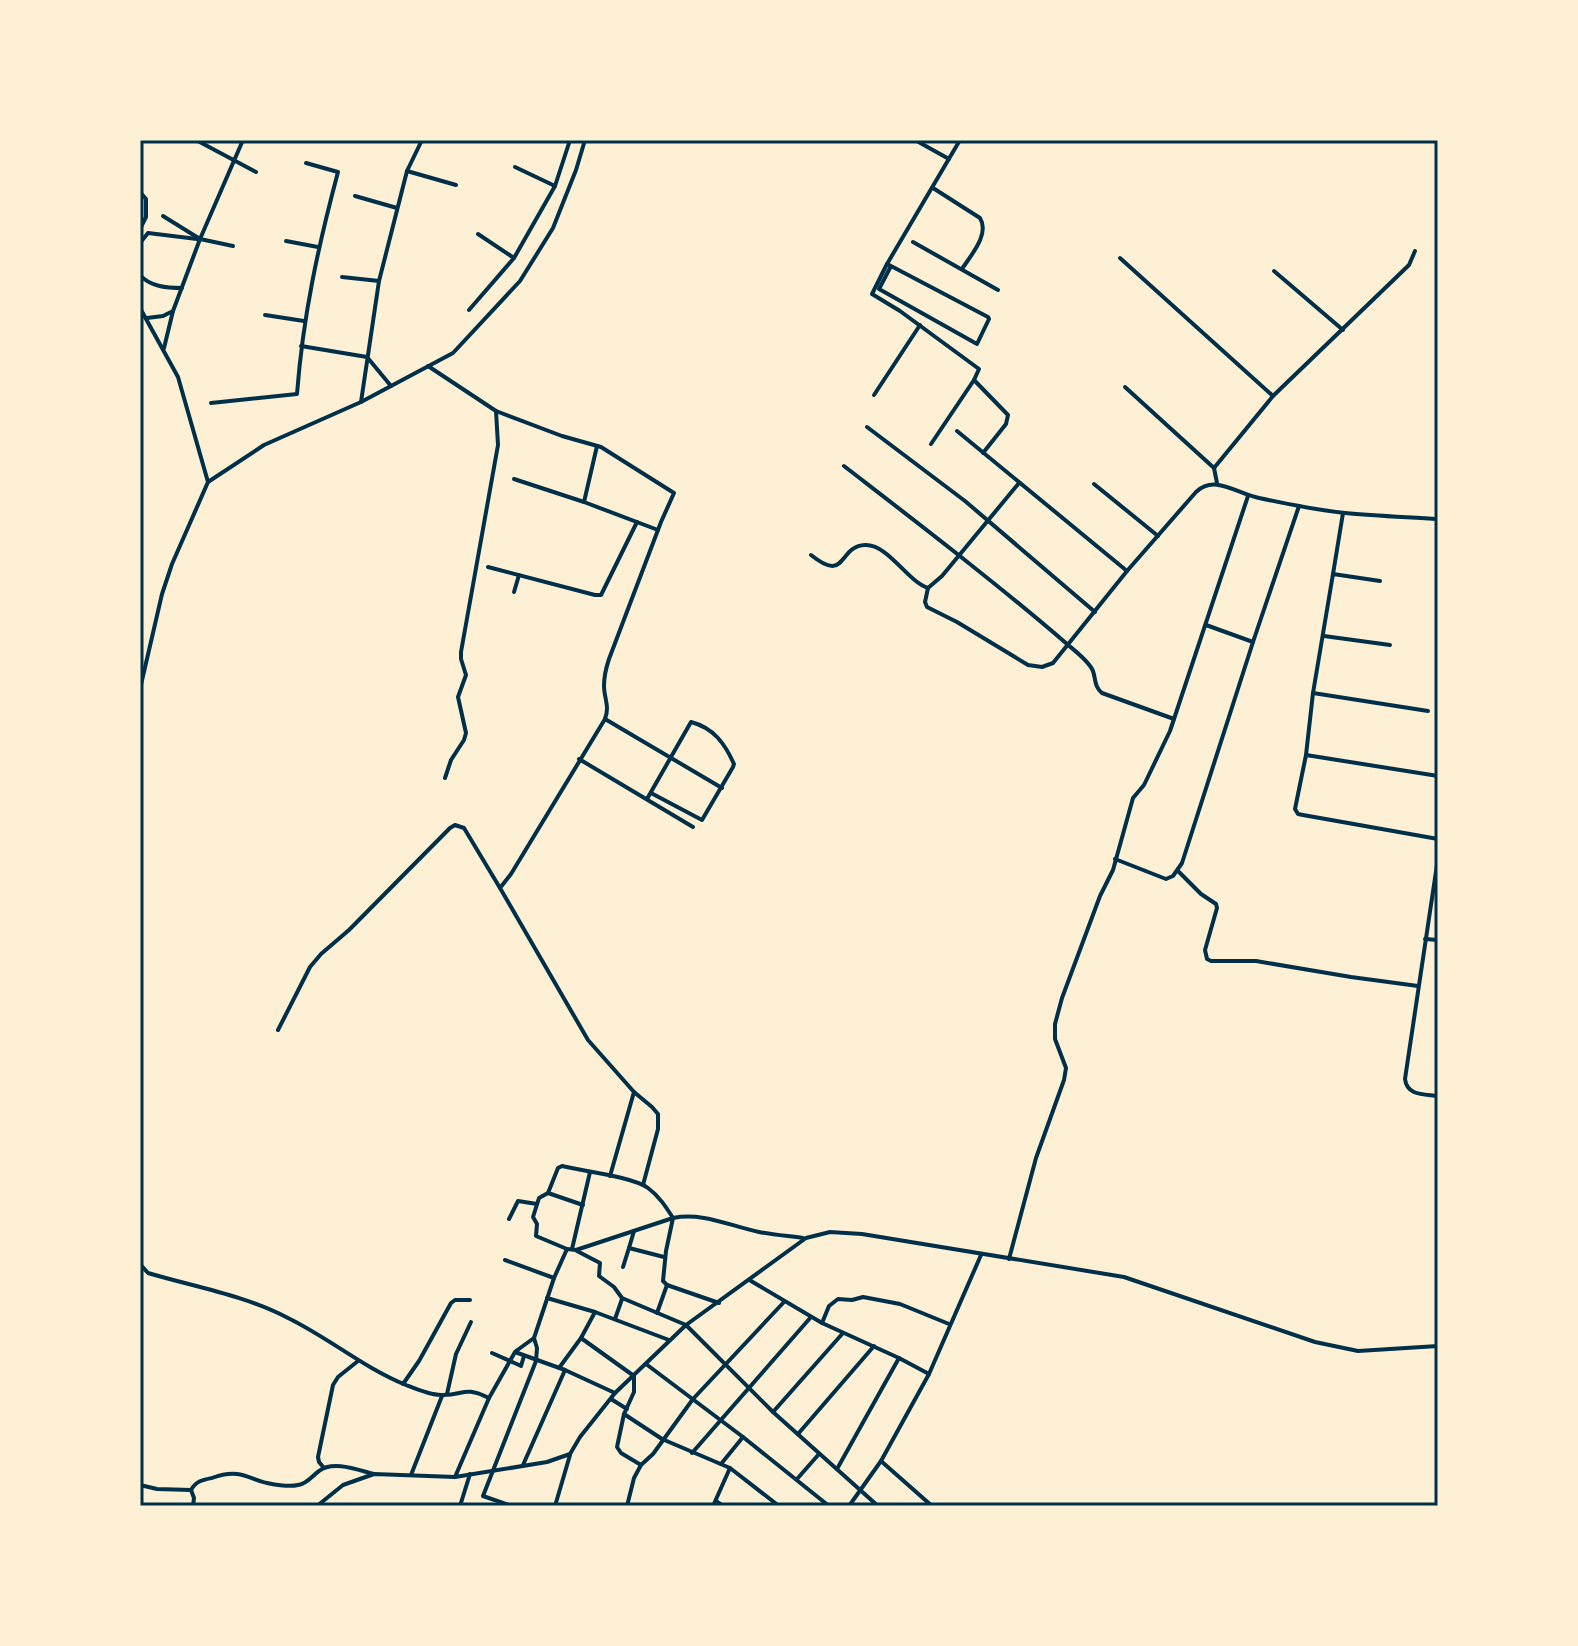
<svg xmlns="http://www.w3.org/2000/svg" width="1578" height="1646" viewBox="0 0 1578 1646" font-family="Figtree,sans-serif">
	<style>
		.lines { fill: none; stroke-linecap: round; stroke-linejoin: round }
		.minor { stroke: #003049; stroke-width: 4 }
		.neatline { fill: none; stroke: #003049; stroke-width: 3 }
	</style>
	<rect width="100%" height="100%" fill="#fdf0d5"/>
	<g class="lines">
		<g class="minor">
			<polyline points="196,140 256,172"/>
			<polyline points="915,140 949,159"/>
			<polyline points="515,167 555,186"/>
			<polyline points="407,171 456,185"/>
			<path d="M933 188 980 218C990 234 971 255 962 269"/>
			<polyline points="140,192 146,199 146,217 140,229"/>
			<polyline points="355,196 397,208"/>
			<polyline points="163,216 200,239 233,246"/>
			<polyline points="478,234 514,258"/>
			<polyline points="286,241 318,247"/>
			<polyline points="913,242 998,290"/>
			<polyline points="140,243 148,233 197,239"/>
			<polyline points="1120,258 1273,396"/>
			<polyline points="887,264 891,266 988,317 989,319 977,344 879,289 891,266"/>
			<polyline points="1274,271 1343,330"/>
			<path d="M140 275C150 287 168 288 182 288"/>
			<polyline points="342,277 379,281"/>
			<polyline points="140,308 178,377 208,482"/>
			<polyline points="469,310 514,258 555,186 570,140"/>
			<polyline points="265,315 304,321"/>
			<polyline points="147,318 163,316 173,311 200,239 243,140"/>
			<polyline points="301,346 367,357 391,386"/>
			<polyline points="164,348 173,311"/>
			<polyline points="428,366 496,411 498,445 461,652 461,659 466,675 458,697 466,733 464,740 451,760 445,778"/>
			<polyline points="974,380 1008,415 1006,424 983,453"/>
			<polyline points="1125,387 1214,468 1217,483"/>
			<polyline points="874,395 920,325"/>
			<polyline points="361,402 379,281 407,171 422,140"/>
			<path d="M211 403 297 394C303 316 318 247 338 172L306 163"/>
			<path d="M496 411 562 436 601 447 674 493 661 522 609 659C606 668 604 676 604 686 604 698 610 706 605 719L511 874 500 888 588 1040 634 1092 652 1107 658 1114V1129L643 1185"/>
			<polyline points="867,427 965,501 1095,612"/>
			<polyline points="957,431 1127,571"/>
			<polyline points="931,444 974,380 979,369 900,311 872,294 887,264 960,140"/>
			<path d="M844 466C919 524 995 582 1067 644 1075 651 1089 661 1093 671 1096 680 1094 686 1102 693L1174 719"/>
			<polyline points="1214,468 1273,396 1409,265 1415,251"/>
			<polyline points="514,479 584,502 658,530"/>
			<polyline points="1094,484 1158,536"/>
			<polyline points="584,502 597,446"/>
			<path d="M811 555C847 584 838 546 865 545 888 544 907 581 928 588L942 576 1019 483"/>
			<polyline points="488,567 595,595 601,595 637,522"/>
			<polyline points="1333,574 1343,513"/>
			<polyline points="1380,581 1333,574 1313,693 1306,755 1295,809 1298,814 1303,815 1438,839"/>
			<path d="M928 588 925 602 927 607 957 622 1028 665 1042 667 1053 663 1127 571 1196 492C1215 474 1237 494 1259 498 1287 504 1316 510 1345 513 1375 516 1407 517 1438 519"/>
			<polyline points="514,592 519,575"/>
			<polyline points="1206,625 1253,642"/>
			<polyline points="1324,636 1390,645"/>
			<polyline points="140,689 162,594 172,564 208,482 264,445 361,402 453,353 520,281 553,228 576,170 585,140"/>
			<polyline points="1313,693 1428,711"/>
			<polyline points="605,719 722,788"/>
			<polyline points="1306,755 1438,776"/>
			<polyline points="579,759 693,827"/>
			<path d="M647 799 691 722C714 728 725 744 734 764L733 767 702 820 651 793"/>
			<path d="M1438 858 1405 1079C1407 1096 1424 1094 1438 1096"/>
			<polyline points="1115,859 1166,879 1173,876 1182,863 1253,642 1299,506"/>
			<polyline points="1178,871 1201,894 1216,904 1217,908 1205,950 1207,959 1211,961 1256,961 1351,977 1418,986"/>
			<polyline points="1425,939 1438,940"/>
			<polyline points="278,1030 310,967 321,954 349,930 450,828 455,825 464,828 500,888"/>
			<polyline points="610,1176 634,1092"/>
			<polyline points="548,1193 583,1205"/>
			<polyline points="509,1219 518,1201 537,1204"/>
			<polyline points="634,1231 629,1248 664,1257"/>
			<polyline points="572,1249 590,1172"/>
			<polyline points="577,1251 600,1263 599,1276 614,1287 622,1298 686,1325 773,1412 878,1506"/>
			<polyline points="1009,1259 1036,1158 1064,1080 1066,1068 1055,1039 1055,1024 1062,998 1100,896 1113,870 1133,798 1144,785 1170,731 1248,496"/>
			<polyline points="505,1260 554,1278"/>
			<path d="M140 1264 148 1273C195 1287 244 1295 288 1318 329 1338 364 1368 406 1385 416 1389 430 1395 441 1395 464 1396 463 1385 489 1398"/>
			<polyline points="623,1267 629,1248"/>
			<polyline points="751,1281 822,1323 899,1358 929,1374"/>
			<polyline points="547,1298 595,1312"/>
			<path d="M719 1303 667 1285 663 1281 666 1251 673 1218C666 1207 659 1196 648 1188 633 1177 583 1171 562 1166L558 1168 548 1193 539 1198 533 1217 537 1224 536 1236 567 1249 576 1250 673 1218C703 1212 730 1226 759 1232 774 1235 789 1236 803 1238"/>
			<polyline points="657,1313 667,1285"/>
			<polyline points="615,1319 622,1299"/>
			<polyline points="822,1323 829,1306 838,1299 852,1300 863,1297 900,1304 949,1324"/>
			<polyline points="581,1338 634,1376 634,1392 624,1414 617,1447 621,1453 641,1465"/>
			<polyline points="516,1351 534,1338 554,1278 567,1249"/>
			<polyline points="492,1353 519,1365 521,1366 524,1356"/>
			<polyline points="646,1364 743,1437 829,1506"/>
			<polyline points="559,1368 581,1338 595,1312 669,1340"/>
			<polyline points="403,1384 419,1361 451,1303 455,1300 470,1300"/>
			<polyline points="447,1394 456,1354 471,1322"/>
			<polyline points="611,1399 627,1409"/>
			<polyline points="773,1412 843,1333"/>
			<polyline points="624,1414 662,1439 730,1468 779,1506"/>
			<polyline points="798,1434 874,1346"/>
			<polyline points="692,1453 811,1317"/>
			<polyline points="881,1461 932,1506"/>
			<polyline points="721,1464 743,1437"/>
			<polyline points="523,1465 565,1370"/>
			<polyline points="324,1468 319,1462 318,1457 333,1385 338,1377 358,1361"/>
			<polyline points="837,1469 899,1358"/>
			<polyline points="411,1475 442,1396"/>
			<polyline points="455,1477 489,1398 515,1352 565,1370 615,1393"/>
			<polyline points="797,1479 819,1454"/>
			<polyline points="140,1485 157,1489 191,1490"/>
			<polyline points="716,1501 723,1506"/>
			<path d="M193 1506 194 1498 191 1490C196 1481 202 1480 212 1478 220 1475 228 1473 237 1474 248 1475 256 1481 267 1483 275 1485 290 1487 298 1485 307 1484 312 1476 319 1471 333 1460 358 1470 374 1474"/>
			<polyline points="317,1506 343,1485 374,1474 455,1477 547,1462 570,1454 580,1437 615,1393 686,1325 806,1238 830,1232 862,1234 1124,1277 1315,1342 1358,1351 1438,1346"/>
			<polyline points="460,1506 470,1474"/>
			<polyline points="512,1506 483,1496 536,1361 537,1348 534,1338"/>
			<polyline points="555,1506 570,1455"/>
			<polyline points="627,1506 634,1478 641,1465 653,1454 693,1399 784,1302"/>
			<polyline points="713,1506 730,1468"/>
			<polyline points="849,1506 881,1461 929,1374 981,1255"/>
		</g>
	</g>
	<rect width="1578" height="1646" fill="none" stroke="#fdf0d5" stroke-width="284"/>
	<rect x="142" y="142" width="1294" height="1362" class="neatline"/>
</svg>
